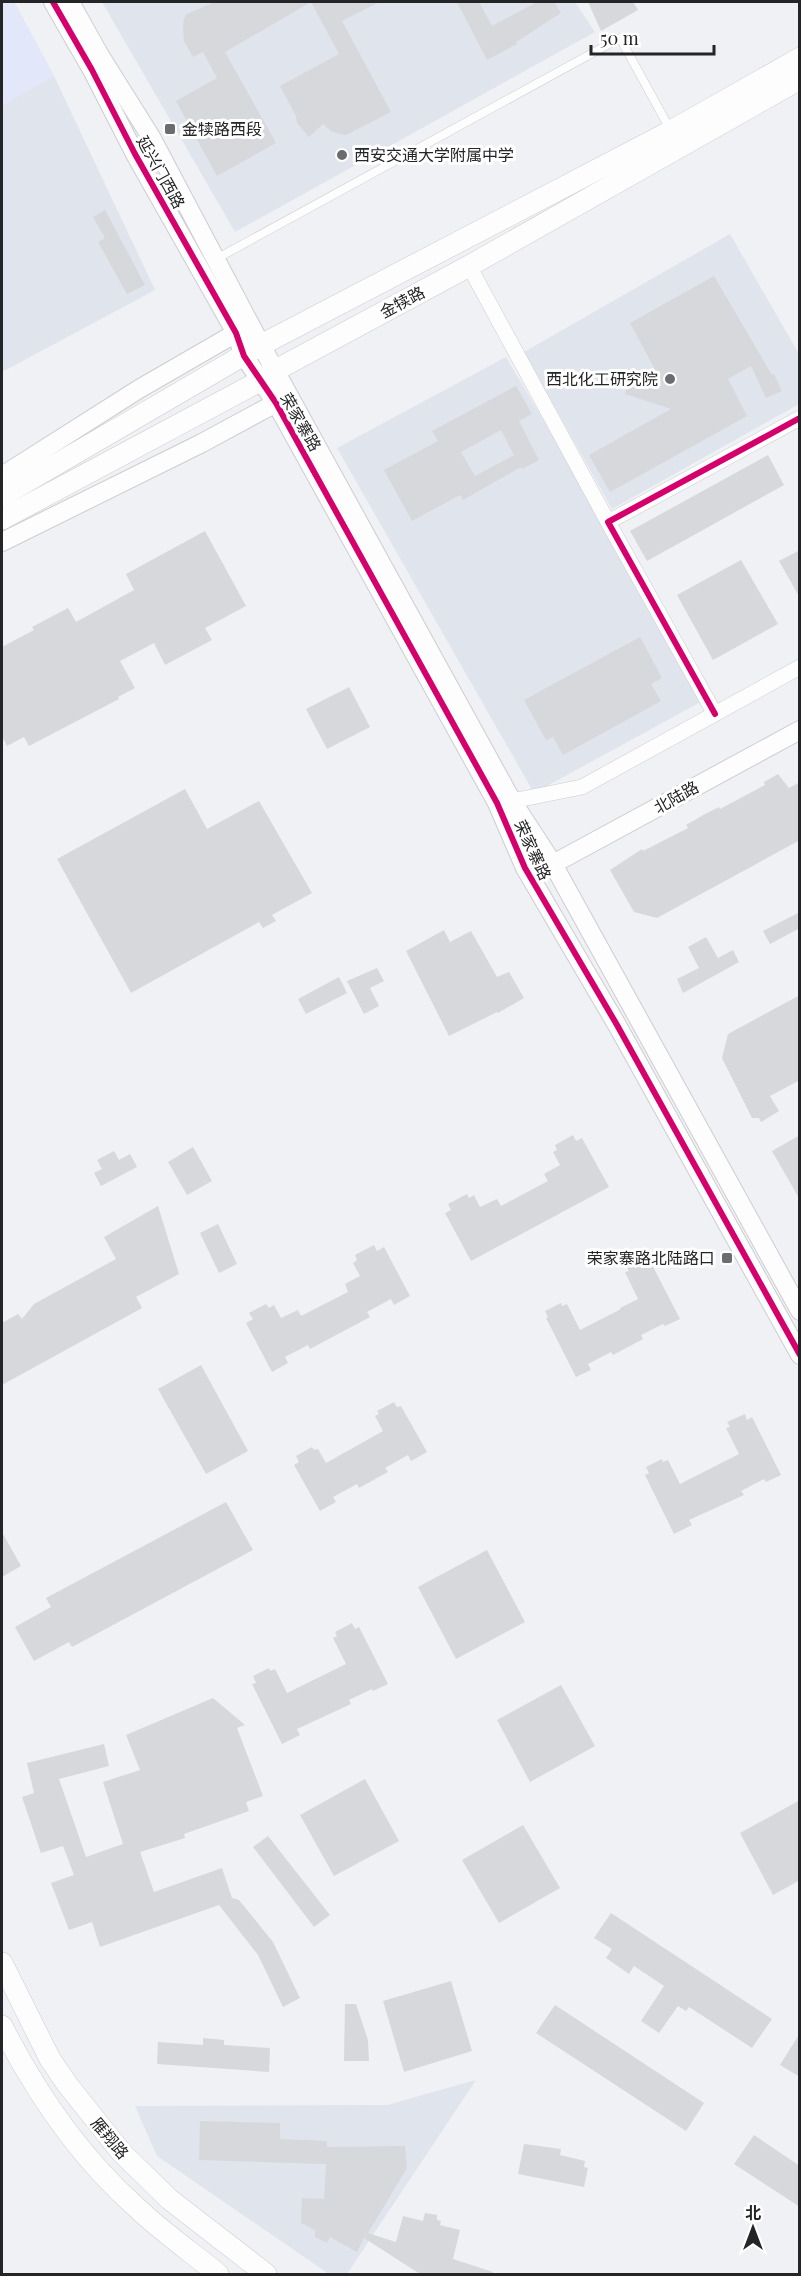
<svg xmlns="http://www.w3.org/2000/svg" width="801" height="2276" viewBox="0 0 801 2276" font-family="'Playfair Display','Noto Sans SC',serif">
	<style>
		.built { fill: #e0e4ec }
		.green { fill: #e2e8f9 }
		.building { fill: #d7d8db; fill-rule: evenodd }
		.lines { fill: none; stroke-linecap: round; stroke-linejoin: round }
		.service-casing { stroke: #cccdd0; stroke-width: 9 }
		.minor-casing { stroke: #cccdd0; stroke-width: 16 }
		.tertiary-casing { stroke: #cccdd0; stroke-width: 20 }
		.secondary-casing { stroke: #cccdd0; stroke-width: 22 }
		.service { stroke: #fdfdfe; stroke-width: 8 }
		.minor { stroke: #fdfdfe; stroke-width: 15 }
		.tertiary { stroke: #fdfdfe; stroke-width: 18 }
		.secondary { stroke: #fdfdfe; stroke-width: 21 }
		.cycleway-casing { stroke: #fff; stroke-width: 10 }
		.cycleway { stroke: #d6006c; stroke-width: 6 }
		.poi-dot { fill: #6b6c6f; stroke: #fff; stroke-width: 2 }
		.labels { text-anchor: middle; stroke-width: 6; stroke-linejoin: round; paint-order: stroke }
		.poi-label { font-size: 16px; fill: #242527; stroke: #fff; text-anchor: start }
		.street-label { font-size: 16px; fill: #242527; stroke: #fff }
	</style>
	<rect width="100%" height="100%" fill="#f0f1f5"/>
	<g class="built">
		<polygon points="2,2 14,2 54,76 155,290 2,372"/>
		<polygon points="102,2 575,2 595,32 235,232"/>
		<polygon points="730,234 799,354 799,404 612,509 524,352"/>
		<polygon points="506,357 708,698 534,793 337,448"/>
		<polygon points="476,2080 347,2274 329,2274 157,2156 135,2106 387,2105"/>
	</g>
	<polygon class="green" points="2,2 14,2 54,76 2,106"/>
	<g class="building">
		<polygon points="214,2 379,2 342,21 391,112 346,135 332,132 323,124 309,137 297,123 296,116 280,86 339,54 311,2 225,52 276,143 217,176 176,101 217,78 203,52 193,57 184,41 183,28 184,18 187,14"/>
		<polygon points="457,2 479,2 492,26 537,2 554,2 561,13 516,42 517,44 487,60"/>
		<polygon points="588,2 633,2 638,10 601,31"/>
		<polygon points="105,210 145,285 127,294 98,242 105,238 93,217"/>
		<polygon points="714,276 772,375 774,374 782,391 766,398 751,366 728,379 747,416 610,492 589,455 671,409 625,394 634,368 659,377 630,323"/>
		<path d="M516 386 532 414 519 421 539 460 522 469 521 467 463 500 460 495 412 521 384 470 438 441 432 431ZM501 430 514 455 475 476 461 452Z"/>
		<polygon points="768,455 784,485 647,561 630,531"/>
		<polygon points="205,531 246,606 205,628 212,640 165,665 154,643 120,661 135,688 118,697 119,699 29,746 24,737 7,746 2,736 2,647 34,630 32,627 68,608 76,622 134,590 126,574"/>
		<polygon points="800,550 800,598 779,561"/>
		<polygon points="741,560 778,624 713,660 677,595"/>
		<polygon points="640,637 662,678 651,684 661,701 563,755 553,737 546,740 524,700"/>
		<polygon points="349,687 370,727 327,749 306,709"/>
		<polygon points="778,774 789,788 800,782 800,840 657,918 634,912 610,870 642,849 643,851 688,828 686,825 705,814 719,807 720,809 765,785 764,782"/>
		<polygon points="185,789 207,829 259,801 312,893 272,915 276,921 263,928 259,922 131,993 57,859"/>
		<polygon points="800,912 800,928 770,944 763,931"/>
		<polygon points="444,930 450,942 471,931 497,977 509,972 524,998 498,1013 497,1012 449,1036 406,951"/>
		<polygon points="706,937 718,958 733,950 739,962 683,993 677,979 699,968 688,947"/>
		<polygon points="377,968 384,981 370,988 379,1006 364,1014 347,981"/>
		<polygon points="339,977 347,993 306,1014 298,999"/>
		<polygon points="800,995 800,1080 770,1096 779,1111 761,1122 759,1118 752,1118 722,1058 728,1034"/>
		<polygon points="573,1135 576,1141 582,1138 609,1187 471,1261 445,1213 451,1210 448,1204 467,1194 469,1198 474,1195 480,1207 497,1199 501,1206 548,1181 544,1174 560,1165 553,1152 557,1150 555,1145"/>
		<polygon points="800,1135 800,1200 772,1151"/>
		<polygon points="193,1147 212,1181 187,1195 168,1162"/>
		<polygon points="114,1151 119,1160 130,1154 137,1167 101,1186 94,1173 102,1169 97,1160"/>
		<polygon points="158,1206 179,1274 136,1297 142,1308 2,1385 2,1323 18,1314 22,1319 34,1304 116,1259 104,1237"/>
		<polygon points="218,1224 237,1264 219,1273 200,1233"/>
		<polygon points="374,1245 377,1251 384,1247 410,1296 394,1305 391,1299 367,1312 370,1317 310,1349 308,1345 285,1357 288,1363 272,1372 246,1323 253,1319 249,1313 266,1304 269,1308 274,1305 281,1318 298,1310 301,1316 348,1292 345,1284 360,1276 353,1263 357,1260 355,1255"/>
		<polygon points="644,1259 646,1263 650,1261 680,1319 665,1326 663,1324 641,1335 643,1339 613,1355 611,1352 588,1364 591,1370 576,1377 546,1318 548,1317 545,1311 561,1303 562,1306 567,1304 580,1330 621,1309 620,1308 638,1299 625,1272 629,1271 627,1268"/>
		<polygon points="201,1365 248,1451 206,1474 158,1389"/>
		<polygon points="394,1402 397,1407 401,1406 427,1452 411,1461 408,1455 385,1468 388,1472 359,1488 357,1484 333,1497 336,1502 320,1511 294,1465 299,1462 296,1456 312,1447 314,1450 318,1449 326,1463 383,1431 375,1416 379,1414 377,1411"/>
		<polygon points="745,1414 747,1420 752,1417 781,1475 766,1482 764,1479 741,1491 744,1495 689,1520 692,1525 674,1534 645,1475 649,1473 646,1467 662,1459 663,1462 668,1460 680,1484 739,1454 726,1428 730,1427 727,1422"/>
		<polygon points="226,1502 253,1550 72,1647 69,1642 34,1661 15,1627 51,1607 46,1598"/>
		<polygon points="2,1532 21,1566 2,1577"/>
		<polygon points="487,1550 525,1622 456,1659 418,1587"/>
		<polygon points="352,1623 355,1629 359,1627 388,1684 373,1691 372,1689 349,1700 351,1704 297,1729 300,1735 282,1744 252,1684 256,1683 253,1676 269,1668 270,1671 275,1669 287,1693 346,1664 333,1638 337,1636 335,1632"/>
		<polygon points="561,1685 595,1746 530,1782 497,1720"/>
		<polygon points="213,1698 245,1725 237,1728 263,1796 246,1802 249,1811 184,1834 185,1838 140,1852 154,1892 222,1868 232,1898 239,1900 273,1942 300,1998 283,2007 258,1955 219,1905 100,1947 92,1922 69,1930 51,1883 74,1875 63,1846 41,1853 22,1797 34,1793 27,1763 104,1744 109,1766 59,1779 86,1857 123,1844 103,1782 140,1770 126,1735"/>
		<polygon points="365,1779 399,1841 334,1876 300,1815"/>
		<polygon points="800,1800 800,1880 773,1895 740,1833"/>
		<polygon points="523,1825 560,1888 499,1923 462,1860"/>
		<polygon points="268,1836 330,1915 314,1927 253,1847"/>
		<polygon points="611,1913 772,2019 752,2048 689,2007 686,2011 678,2006 659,2033 641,2021 664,1986 634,1966 629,1974 606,1958 612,1949 594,1938"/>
		<polygon points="451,1981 472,2051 404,2072 383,2001"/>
		<polygon points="345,2004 356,2004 368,2040 369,2061 344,2061"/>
		<polygon points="555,2005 704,2103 686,2131 536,2033"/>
		<polygon points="800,2033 800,2077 780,2065"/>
		<polygon points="203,2038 224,2040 224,2045 270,2048 269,2072 157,2064 158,2042 203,2045"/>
		<polygon points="200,2121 280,2123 280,2139 327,2141 327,2147 405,2146 407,2168 368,2233 396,2242 403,2216 423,2221 425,2213 437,2215 437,2220 441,2221 440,2225 460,2230 453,2259 493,2272 492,2274 420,2274 364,2238 357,2252 330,2237 327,2243 315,2237 315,2230 301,2223 302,2198 324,2199 326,2164 199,2160"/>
		<polygon points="754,2135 800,2166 800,2207 734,2164"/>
		<polygon points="524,2144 561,2149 560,2155 585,2161 584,2167 588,2168 584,2187 518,2174"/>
	</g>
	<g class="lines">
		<defs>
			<polyline id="service" points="216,259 620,38 671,131"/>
			<g id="minor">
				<polyline points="469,266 608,522"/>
				<polyline points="715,714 608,522 800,418"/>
				<polyline points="512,801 582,787 800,667"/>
			</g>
			<g id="tertiary">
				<polyline points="53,2 92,70 135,154 236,333 244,356 276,403 497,803 525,868 617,1025 800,1355"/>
				<polyline points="70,2 99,54 151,137 261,345 512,801 553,864 800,1311"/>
				<polyline points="2,476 139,389 236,333"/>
				<polyline points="2,542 202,443 276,403"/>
				<polyline points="553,864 800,730"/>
			</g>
			<g id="secondary">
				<polyline points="2,496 261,345 671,131 800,58"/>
				<polyline points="2,519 260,381 276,370 469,266 800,79"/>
				<polyline points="2,1963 50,2059 67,2084 121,2152 169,2199 266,2274"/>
				<path d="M2 2026C36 2093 80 2157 136 2207 161 2231 191 2252 218 2274"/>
			</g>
		</defs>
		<use href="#service" class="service-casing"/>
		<use href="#minor" class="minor-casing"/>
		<use href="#tertiary" class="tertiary-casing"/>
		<use href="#secondary" class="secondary-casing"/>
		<use href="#service" class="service"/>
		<use href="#minor" class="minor"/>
		<use href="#tertiary" class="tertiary"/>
		<use href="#secondary" class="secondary"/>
		<defs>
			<g id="cycleway">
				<polyline points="53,2 92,70 135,154 236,333 244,356 276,403 497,803 525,868 617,1025 800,1355"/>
				<polyline points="715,714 608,522 800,418"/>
			</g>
		</defs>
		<use href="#cycleway" class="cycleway-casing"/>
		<use href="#cycleway" class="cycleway"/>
	</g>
	<g class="poi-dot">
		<rect x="164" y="123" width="12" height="12" rx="3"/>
		<circle cx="342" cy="155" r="6"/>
		<circle cx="670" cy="379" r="6"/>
		<rect x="721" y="1252" width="12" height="12" rx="3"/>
	</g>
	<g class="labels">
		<g class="poi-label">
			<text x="182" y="135">金犊路西段</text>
			<text x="354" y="161">西安交通大学附属中学</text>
			<text x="658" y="385" text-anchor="end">西北化工研究院</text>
			<text x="715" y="1264" text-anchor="end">荣家寨路北陆路口</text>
		</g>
		<g class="street-label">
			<text transform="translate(161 172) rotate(61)" y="6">延兴门西路</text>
			<text transform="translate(402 302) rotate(-28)" y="6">金犊路</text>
			<text transform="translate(301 422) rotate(60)" y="6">荣家寨路</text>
			<text transform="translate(676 797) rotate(-29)" y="6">北陆路</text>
			<text transform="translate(533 850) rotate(65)" y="6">荣家寨路</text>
			<text transform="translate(110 2138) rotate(50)" y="6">雁翔路</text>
		</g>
	</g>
	<rect width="801" height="2276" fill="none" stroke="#242527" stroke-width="6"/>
	<g transform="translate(753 2228)" stroke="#ffffff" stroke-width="4.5" paint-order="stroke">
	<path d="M0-4.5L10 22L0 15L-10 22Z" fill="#242527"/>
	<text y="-9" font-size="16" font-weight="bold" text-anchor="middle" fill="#242527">北</text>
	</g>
	<path d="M591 45v9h123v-9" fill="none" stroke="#242527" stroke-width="3"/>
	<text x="600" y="45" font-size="18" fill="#242527" stroke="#ffffff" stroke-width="4.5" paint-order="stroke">50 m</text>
</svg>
